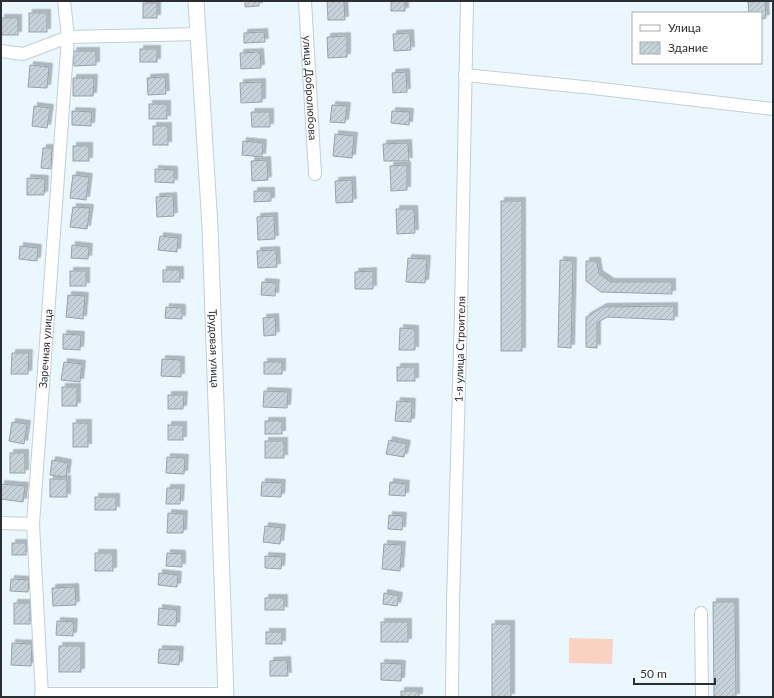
<svg xmlns="http://www.w3.org/2000/svg" width="774" height="698" viewBox="0 0 774 698" font-family="Lato,sans-serif">
	<style>
		.park { fill: #f9d2c4 }
		.building { fill: url(#building-hatch); stroke: #97a3aa; filter: url(#shadow) }
		.lines { fill: none; stroke-linecap: round; stroke-linejoin: round }
		.minor-casing { stroke: #c3cfd7; stroke-width: 14 }
		.tertiary-casing { stroke: #c3cfd7; stroke-width: 17 }
		.minor { stroke: #fff; stroke-width: 12 }
		.tertiary { stroke: #fff; stroke-width: 15 }
		.labels { text-anchor: middle; stroke-width: 4; stroke-linejoin: round; paint-order: stroke }
		.street-label { font-size: 11px; fill: #2b2f32; stroke: #fff }
	</style>
	<defs>
		<pattern id="building-hatch" width="6" height="6" patternUnits="userSpaceOnUse"><rect width="6" height="6" fill="#c6d2d9"/><path d="M-1 1l2-2M0 6l6-6M5 7l2-2" fill="none" stroke="#aab5bb"/></pattern>
		<filter id="shadow"><feDropShadow dx="3.5" dy="-3.5" stdDeviation="0" flood-color="#0004"/></filter>
	</defs>
	<rect width="100%" height="100%" fill="#eaf7ff"/>
	<polygon class="park" points="569,638 613,639 612,664 569,663"/>
	<g class="building">
		<polygon points="245,1 259,1 259,6 245,7"/>
		<polygon points="327,1 344,1 345,20 328,20"/>
		<rect x="391" y="1" width="14" height="10"/>
		<polygon points="765,1 766,18 761,19 761,13 749,13 748,2"/>
		<rect x="143" y="3" width="14" height="15"/>
		<rect x="29" y="13" width="18" height="19"/>
		<rect x="1" y="18" width="17" height="17"/>
		<polygon points="264,32 265,42 244,43 244,33"/>
		<polygon points="410,33 411,50 394,51 393,34"/>
		<polygon points="347,36 347,57 328,58 327,37"/>
		<rect x="140" y="49" width="17" height="13"/>
		<polygon points="73,51 96,51 96,65 74,66"/>
		<polygon points="260,52 261,68 241,69 240,53"/>
		<polygon points="30,65 49,67 47,88 28,87"/>
		<polygon points="406,72 407,92 393,93 392,73"/>
		<polygon points="165,77 166,94 148,95 147,78"/>
		<polygon points="73,78 94,78 93,96 73,96"/>
		<polygon points="262,82 262,102 241,103 240,83"/>
		<rect x="149" y="104" width="18" height="15"/>
		<polygon points="332,105 347,106 345,123 330,122"/>
		<polygon points="34,106 50,108 47,128 32,126"/>
		<polygon points="72,111 92,112 91,126 72,125"/>
		<polygon points="392,111 410,112 409,125 391,123"/>
		<polygon points="251,112 270,112 270,127 252,127"/>
		<rect x="153" y="126" width="15" height="19"/>
		<polygon points="335,134 354,136 352,158 333,156"/>
		<polygon points="243,141 263,143 262,157 242,155"/>
		<polygon points="408,143 409,161 384,161 383,144"/>
		<rect x="73" y="146" width="16" height="15"/>
		<polygon points="43,148 52,148 51,169 41,168"/>
		<polygon points="267,160 268,180 252,181 251,161"/>
		<polygon points="407,165 407,190 391,191 390,166"/>
		<polygon points="155,169 174,170 174,183 155,182"/>
		<polygon points="73,175 89,177 86,200 70,198"/>
		<polygon points="27,178 45,179 44,195 27,195"/>
		<polygon points="352,180 353,202 336,203 335,181"/>
		<polygon points="254,191 271,191 271,201 254,202"/>
		<polygon points="173,196 174,216 157,217 156,197"/>
		<rect x="501" y="201" width="21" height="150"/>
		<polygon points="73,207 90,208 87,229 70,227"/>
		<polygon points="396,209 414,209 415,233 397,234"/>
		<polygon points="274,216 275,239 258,240 257,217"/>
		<polygon points="160,236 178,238 177,252 158,250"/>
		<polygon points="72,245 89,247 88,259 71,258"/>
		<polygon points="20,246 38,248 37,261 19,259"/>
		<polygon points="276,250 277,267 258,268 257,251"/>
		<polygon points="408,258 427,259 425,283 406,282"/>
		<polygon points="560,260 573,261 571,348 558,347"/>
		<polygon points="586,261 597,261 599,274 611,282 672,282 672,294 601,292 586,281"/>
		<rect x="163" y="270" width="17" height="12"/>
		<rect x="70" y="271" width="16" height="15"/>
		<polygon points="373,271 373,289 355,289 355,272"/>
		<polygon points="262,282 276,283 275,296 261,295"/>
		<polygon points="68,295 85,296 83,319 66,317"/>
		<polygon points="674,306 674,320 607,317 597,323 597,348 586,347 586,317 603,307"/>
		<polygon points="166,307 182,308 182,319 165,318"/>
		<polygon points="275,317 276,335 264,336 263,318"/>
		<polygon points="400,328 415,329 415,350 399,350"/>
		<polygon points="63,334 81,335 80,350 63,349"/>
		<polygon points="12,353 29,353 28,374 11,374"/>
		<polygon points="162,359 181,360 181,377 161,376"/>
		<polygon points="64,362 82,364 80,382 61,380"/>
		<rect x="264" y="362" width="18" height="12"/>
		<rect x="397" y="367" width="18" height="14"/>
		<rect x="62" y="387" width="15" height="19"/>
		<polygon points="264,391 288,392 287,408 263,407"/>
		<polygon points="168,395 184,395 183,409 168,409"/>
		<polygon points="397,401 412,402 411,422 395,421"/>
		<rect x="265" y="421" width="17" height="13"/>
		<polygon points="12,422 27,424 24,444 9,441"/>
		<rect x="73" y="423" width="15" height="24"/>
		<rect x="168" y="425" width="15" height="15"/>
		<polygon points="389,440 407,444 404,457 386,454"/>
		<rect x="265" y="441" width="19" height="17"/>
		<rect x="10" y="453" width="15" height="20"/>
		<polygon points="167,457 185,458 184,474 166,473"/>
		<polygon points="52,460 68,463 66,477 50,475"/>
		<rect x="50" y="479" width="17" height="18"/>
		<polygon points="262,482 282,483 281,497 261,496"/>
		<polygon points="390,482 406,484 405,496 389,495"/>
		<polygon points="1,484 25,486 23,502 1,499"/>
		<polygon points="167,488 181,488 180,504 166,504"/>
		<rect x="95" y="497" width="21" height="13"/>
		<polygon points="168,513 184,514 183,533 167,533"/>
		<polygon points="389,515 403,516 402,530 388,529"/>
		<polygon points="265,526 282,528 280,544 263,542"/>
		<rect x="12" y="543" width="14" height="12"/>
		<polygon points="384,544 402,545 400,571 382,569"/>
		<rect x="95" y="553" width="18" height="18"/>
		<polygon points="167,553 182,554 182,567 166,566"/>
		<polygon points="265,556 282,557 281,569 265,568"/>
		<polygon points="159,573 178,575 177,587 158,585"/>
		<polygon points="11,579 29,580 28,592 10,591"/>
		<polygon points="75,587 76,605 53,606 52,588"/>
		<polygon points="384,593 399,596 397,606 383,604"/>
		<rect x="265" y="598" width="19" height="12"/>
		<polygon points="713,602 735,602 736,697 714,697"/>
		<rect x="14" y="603" width="16" height="21"/>
		<polygon points="159,608 177,610 176,626 158,625"/>
		<polygon points="57,621 74,622 73,636 56,635"/>
		<rect x="381" y="622" width="27" height="20"/>
		<rect x="492" y="624" width="19" height="73"/>
		<rect x="266" y="632" width="16" height="12"/>
		<polygon points="12,643 32,644 31,666 11,665"/>
		<rect x="59" y="646" width="22" height="26"/>
		<polygon points="159,649 180,650 179,665 158,663"/>
		<polygon points="287,660 288,676 270,676 270,661"/>
		<polygon points="381,663 402,664 401,681 381,680"/>
		<rect x="401" y="691" width="18" height="6"/>
	</g>
	<g class="lines">
		<defs>
			<g id="minor">
				<path id="s1" d="M305 1 315 174"/>
				<polyline points="1,51 23,54 68,37 199,34"/>
				<polyline points="465,75 593,88 773,109"/>
				<polyline points="1,523 33,524"/>
				<polyline points="701,613 702,697"/>
				<polyline points="41,694 226,694"/>
				<path id="s2" d="M42 697 33 524 68 37 64 1"/>
				<path id="s3" d="M452 697 453 603 461 312 467 1"/>
			</g>
			<g id="tertiary">
				<path id="s4" d="M196 1 210 227 226 697"/>
			</g>
		</defs>
		<use href="#minor" class="minor-casing"/>
		<use href="#tertiary" class="tertiary-casing"/>
		<use href="#minor" class="minor"/>
		<use href="#tertiary" class="tertiary"/>
	</g>
	<g class="labels">
		<g class="street-label">
			<text dy="4" stroke="none"><textPath href="#s1" startOffset="87">улица Добролюбова</textPath></text>
			<text dy="4" stroke="none"><textPath href="#s2" startOffset="349">Заречная улица</textPath></text>
			<text dy="4" stroke="none"><textPath href="#s4" startOffset="348">Трудовая улица</textPath></text>
			<text dy="4" stroke="none"><textPath href="#s3" startOffset="348">1-я улица Строителя</textPath></text>
		</g>
	</g>
	<rect width="774" height="698" fill="none" stroke="#2b2f32" stroke-width="4"/>
	<rect x="632" y="12" width="130" height="52" fill="#ffffff" stroke="#aaacad"/>
	<rect x="640" y="25" width="20" height="6" fill="#ffffff" stroke="#aaacad"/>
	<text x="668" y="32" font-size="12" fill="#2b2f32">Улица</text>
	<rect x="640" y="42" width="20" height="12" fill="url(#building-hatch)" stroke="#aaacad"/>
	<text x="668" y="52" font-size="12" fill="#2b2f32">Здание</text>
	<path d="M634 678v6h81v-6" fill="none" stroke="#2b2f32" stroke-width="2"/>
	<text x="640" y="678" font-size="12" fill="#2b2f32" stroke="#ffffff" stroke-width="3" paint-order="stroke">50 m</text>
</svg>
